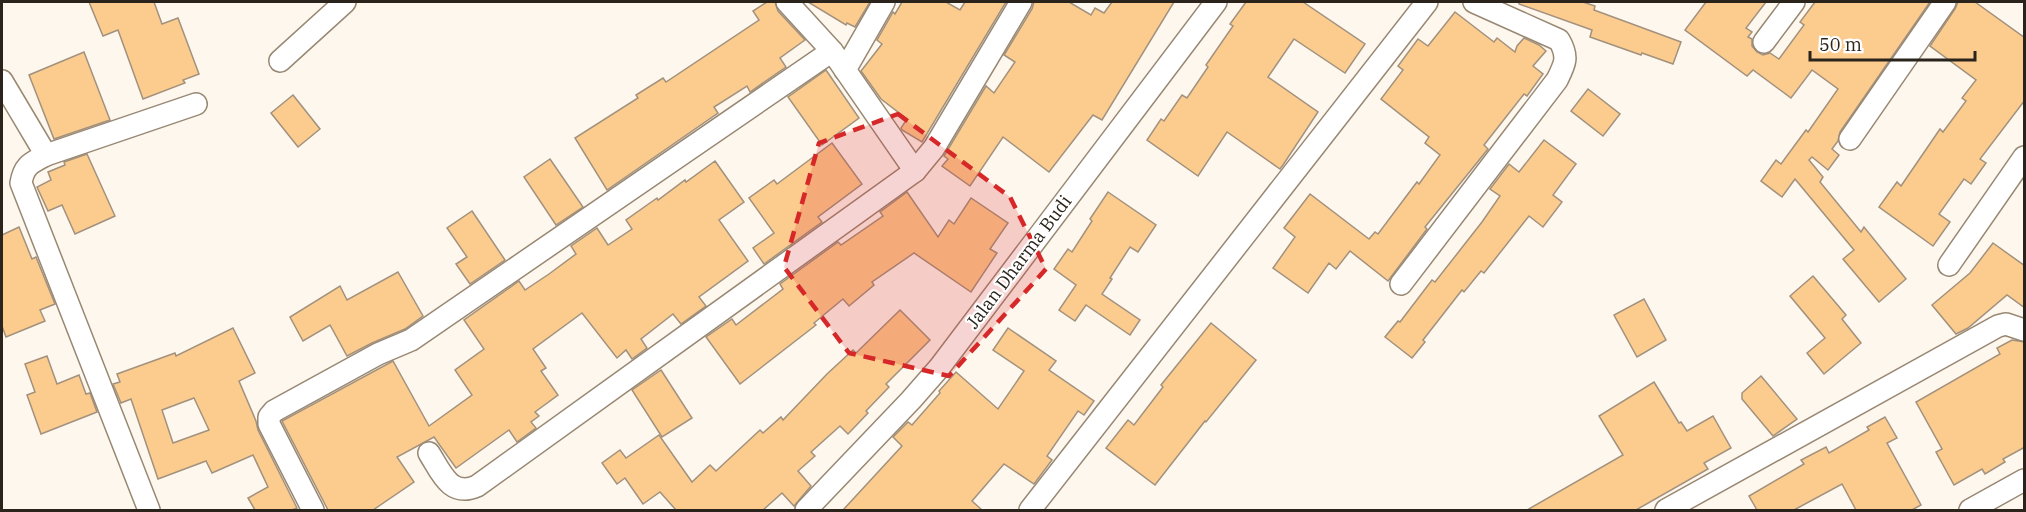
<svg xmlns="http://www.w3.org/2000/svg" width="2026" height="512" viewBox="0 0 2026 512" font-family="'IBM Plex Serif',serif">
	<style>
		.building { fill: #fccc8e; stroke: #a2917d; stroke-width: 1.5; fill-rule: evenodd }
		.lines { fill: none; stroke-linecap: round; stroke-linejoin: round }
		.street-casing { stroke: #988873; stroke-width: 24 }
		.street { stroke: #fff; stroke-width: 21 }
		.marked { fill: #d62828; fill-opacity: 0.2; stroke: #d62828; stroke-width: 4.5; stroke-dasharray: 12 8; stroke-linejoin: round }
		.labels { text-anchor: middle; stroke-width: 4.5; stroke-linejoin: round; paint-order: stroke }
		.street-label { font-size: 18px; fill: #2b241c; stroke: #fff }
	</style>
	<rect width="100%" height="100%" fill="#fef7ee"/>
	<g class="building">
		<polygon points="89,2 154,2 162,24 178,18 199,74 183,80 185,83 143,99 118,30 103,36"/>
		<polygon points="767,2 775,2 778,11 805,40 780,58 786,67 750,92 747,86 714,107 718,113 607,190 575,138 638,98 636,95 663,78 666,82 759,20 753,11"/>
		<polygon points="808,2 870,2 855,27 847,23 846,25"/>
		<polygon points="902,2 946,2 960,10 965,2 1006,2 922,142 902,130 901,128 907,119 881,99 861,71 882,44 877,40 893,12 895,14"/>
		<polygon points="1034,2 1069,2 1091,15 1095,8 1104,13 1112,2 1174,2 1102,120 1093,115 1049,172 1003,137 970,186 942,166 948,159 944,156 986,86 994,93 1015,62 1004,55 1032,9"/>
		<polygon points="1246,2 1303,2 1365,44 1345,73 1294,39 1268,77 1318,112 1283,165 1280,169 1227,132 1198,176 1147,140 1161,119 1164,121 1182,95 1187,98 1208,67 1206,65 1233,26 1230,24"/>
		<polygon points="1519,2 1583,2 1595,6 1594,10 1681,42 1673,64 1642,53 1641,55 1590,37 1592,30 1519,4"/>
		<polygon points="1706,2 1766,2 1746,28 1752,32 1748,37 1752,39 1752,46 1757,52 1763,55 1770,53 1779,59 1804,25 1800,22 1815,2 1930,2 1840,132 1838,141 1832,149 1839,155 1828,170 1812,157 1809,160 1823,177 1820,182 1861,232 1864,227 1906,279 1879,302 1843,259 1854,250 1795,179 1782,197 1761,181 1776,160 1781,164 1806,130 1808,132 1838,89 1812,70 1791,98 1753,70 1747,76 1685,30"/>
		<polygon points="1958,2 1975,2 2025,38 2025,100 1980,159 1986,163 1971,184 1964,179 1939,214 1950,222 1933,246 1879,207 1897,182 1901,186 1940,129 1943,132 1966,101 1962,98 1976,80 1930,46 1955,9"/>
		<polygon points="1455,12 1494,42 1497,38 1515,52 1517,46 1524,38 1539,45 1546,51 1533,66 1543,74 1527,96 1524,94 1484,145 1488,149 1425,227 1427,229 1388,281 1350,251 1336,269 1329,263 1308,293 1273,268 1295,237 1284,228 1310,194 1369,239 1375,232 1378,234 1417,182 1419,184 1440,155 1425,143 1429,137 1381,99 1403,70 1398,66 1418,39 1428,46"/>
		<polygon points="84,52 110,120 54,139 29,75"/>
		<polygon points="826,70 859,118 822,145 788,97"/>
		<polygon points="1588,89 1620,114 1603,136 1571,111"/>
		<polygon points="293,95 320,129 298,147 271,113"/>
		<polygon points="1544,140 1576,164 1553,195 1562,202 1543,227 1529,216 1484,273 1481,271 1464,292 1462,290 1423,340 1425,342 1412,358 1385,337 1398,321 1400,322 1432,280 1435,282 1482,222 1500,196 1490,189 1509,164 1519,172"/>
		<polygon points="832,143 862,184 818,217 822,222 764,264 753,248 774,233 749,198 774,180 777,184"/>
		<polygon points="87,154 115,216 75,234 62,205 48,211 37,187 51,180 48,172 65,165 64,162"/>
		<polygon points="550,159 583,207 556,225 524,177"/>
		<polygon points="715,161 744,202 719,220 748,261 699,297 706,306 681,324 673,314 641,339 647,348 632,359 626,350 617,358 582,313 533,349 546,368 541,371 558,395 535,412 539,416 531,422 536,428 517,442 509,430 456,468 434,437 397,457 414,482 373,510 328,510 282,421 393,361 429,426 472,395 455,370 484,349 464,320 519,281 525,290 549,274 576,254 571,246 597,228 608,245 632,229 626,220 657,198 658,200 685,180 686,182"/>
		<polygon points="907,192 938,237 949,220 954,224 971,198 1008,223 990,249 997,253 971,292 914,253 872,282 874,285 849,306 843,299 814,323 816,325 740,384 706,337 732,319 736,325 783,289 780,284 838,242 841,245 883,216 880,212"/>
		<polygon points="1108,192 1156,225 1138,252 1130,247 1110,278 1112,279 1102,294 1140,320 1130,335 1086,305 1075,321 1059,310 1076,285 1054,269 1068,249 1072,252 1092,221 1090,219"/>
		<polygon points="472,211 505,260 470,284 456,264 467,257 447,228"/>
		<polygon points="19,227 32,259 36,257 55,304 40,310 45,321 6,337 2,326 2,235"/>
		<polygon points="1993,243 2025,266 2025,308 2007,295 1968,328 1956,334 1932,305 1970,273"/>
		<polygon points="398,272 423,316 405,329 372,343 347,356 330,325 303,341 290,317 340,286 347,300"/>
		<polygon points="1813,276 1846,315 1842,319 1861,343 1824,374 1807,353 1825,338 1790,296"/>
		<polygon points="1644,299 1666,340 1637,357 1614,315"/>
		<polygon points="900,310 930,340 886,384 889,387 866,411 868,413 848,434 840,426 811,452 815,456 798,471 811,486 794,506 782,493 763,510 676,510 660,492 643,504 625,478 617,484 602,463 620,450 626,458 659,435 692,482 710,465 716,471 760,430 763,433 781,417 783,420 827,374 853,350 856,353"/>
		<polygon points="1211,323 1256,360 1206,422 1205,421 1155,485 1106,448 1128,420 1134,425 1163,387 1161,385"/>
		<path d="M233 328 255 373 239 381 256 421 258 430 297 508 292 510H255L248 498 268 487 253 455 212 473 206 461 158 479 131 399 121 403 113 384 120 382 117 374 175 353 176 356ZM194 398 209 430 173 443 162 410Z"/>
		<polygon points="1008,328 1056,361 1049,370 1094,401 1084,415 1078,411 1047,456 1052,460 1034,484 1004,464 972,501 982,510 843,510 902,446 893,437 908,422 912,425 940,393 939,391 956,372 998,409 1024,371 993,350"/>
		<polygon points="2012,340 2025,342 2025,447 2003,459 2005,462 1985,474 1982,469 1954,485 1936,452 1942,449 1916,402 2000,354 1997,348"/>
		<polygon points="47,356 57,384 79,375 86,394 90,393 97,412 41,434 27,395 35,392 25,364"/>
		<polygon points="661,370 692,418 662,437 632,390"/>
		<polygon points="1761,376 1797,419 1773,436 1742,399 1742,393"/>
		<polygon points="1654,382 1679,423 1681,422 1687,431 1713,416 1731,448 1704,463 1708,469 1636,510 1527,510 1623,455 1599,416"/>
		<polygon points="1885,417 1897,438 1887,443 1921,505 1912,510 1856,510 1842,484 1794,510 1757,510 1749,496 1804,464 1801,460 1826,447 1829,453 1869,430 1867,427"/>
	</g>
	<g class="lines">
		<defs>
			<g id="street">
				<polyline points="787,2 832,51 915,171"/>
				<polyline points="1764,42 1794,2"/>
				<polyline points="280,61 345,2"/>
				<polyline points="845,70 884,2"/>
				<path d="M2 81 46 155C31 163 24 165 21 183L149 510"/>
				<polyline points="1850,139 1945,2"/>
				<polyline points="46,155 196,104"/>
				<polyline points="1949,265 2024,157"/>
				<path d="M1401 284 1557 80C1565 64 1569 57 1559 40L1474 2"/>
				<path d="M429 453C441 472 450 498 477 486L915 171 934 148 1021 2"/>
				<polyline points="313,510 269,424 269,417 274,411 378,354 411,340 832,51"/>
				<polyline points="806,510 911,400 939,368 1216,2"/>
				<polyline points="1030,510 1427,2"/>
				<polyline points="1666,510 1998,326 2006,324 2024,330"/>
				<polyline points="1970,510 2024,480"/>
			</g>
		</defs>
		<use href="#street" class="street-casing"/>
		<use href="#street" class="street"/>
	</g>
	<path class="marked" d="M898 114 1010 197 1046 269 949 376 849 353 784 267 819 143Z"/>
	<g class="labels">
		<g class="street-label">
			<text transform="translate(1019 262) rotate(-53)" y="6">Jalan Dharma Budi</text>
		</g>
	</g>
	<rect width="2026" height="512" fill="none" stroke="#2b241c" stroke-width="6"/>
	<path d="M1810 51v9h165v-9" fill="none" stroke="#2b241c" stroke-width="3"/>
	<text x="1819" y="51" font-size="18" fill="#2b241c" stroke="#ffffff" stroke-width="4.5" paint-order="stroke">50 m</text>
</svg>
